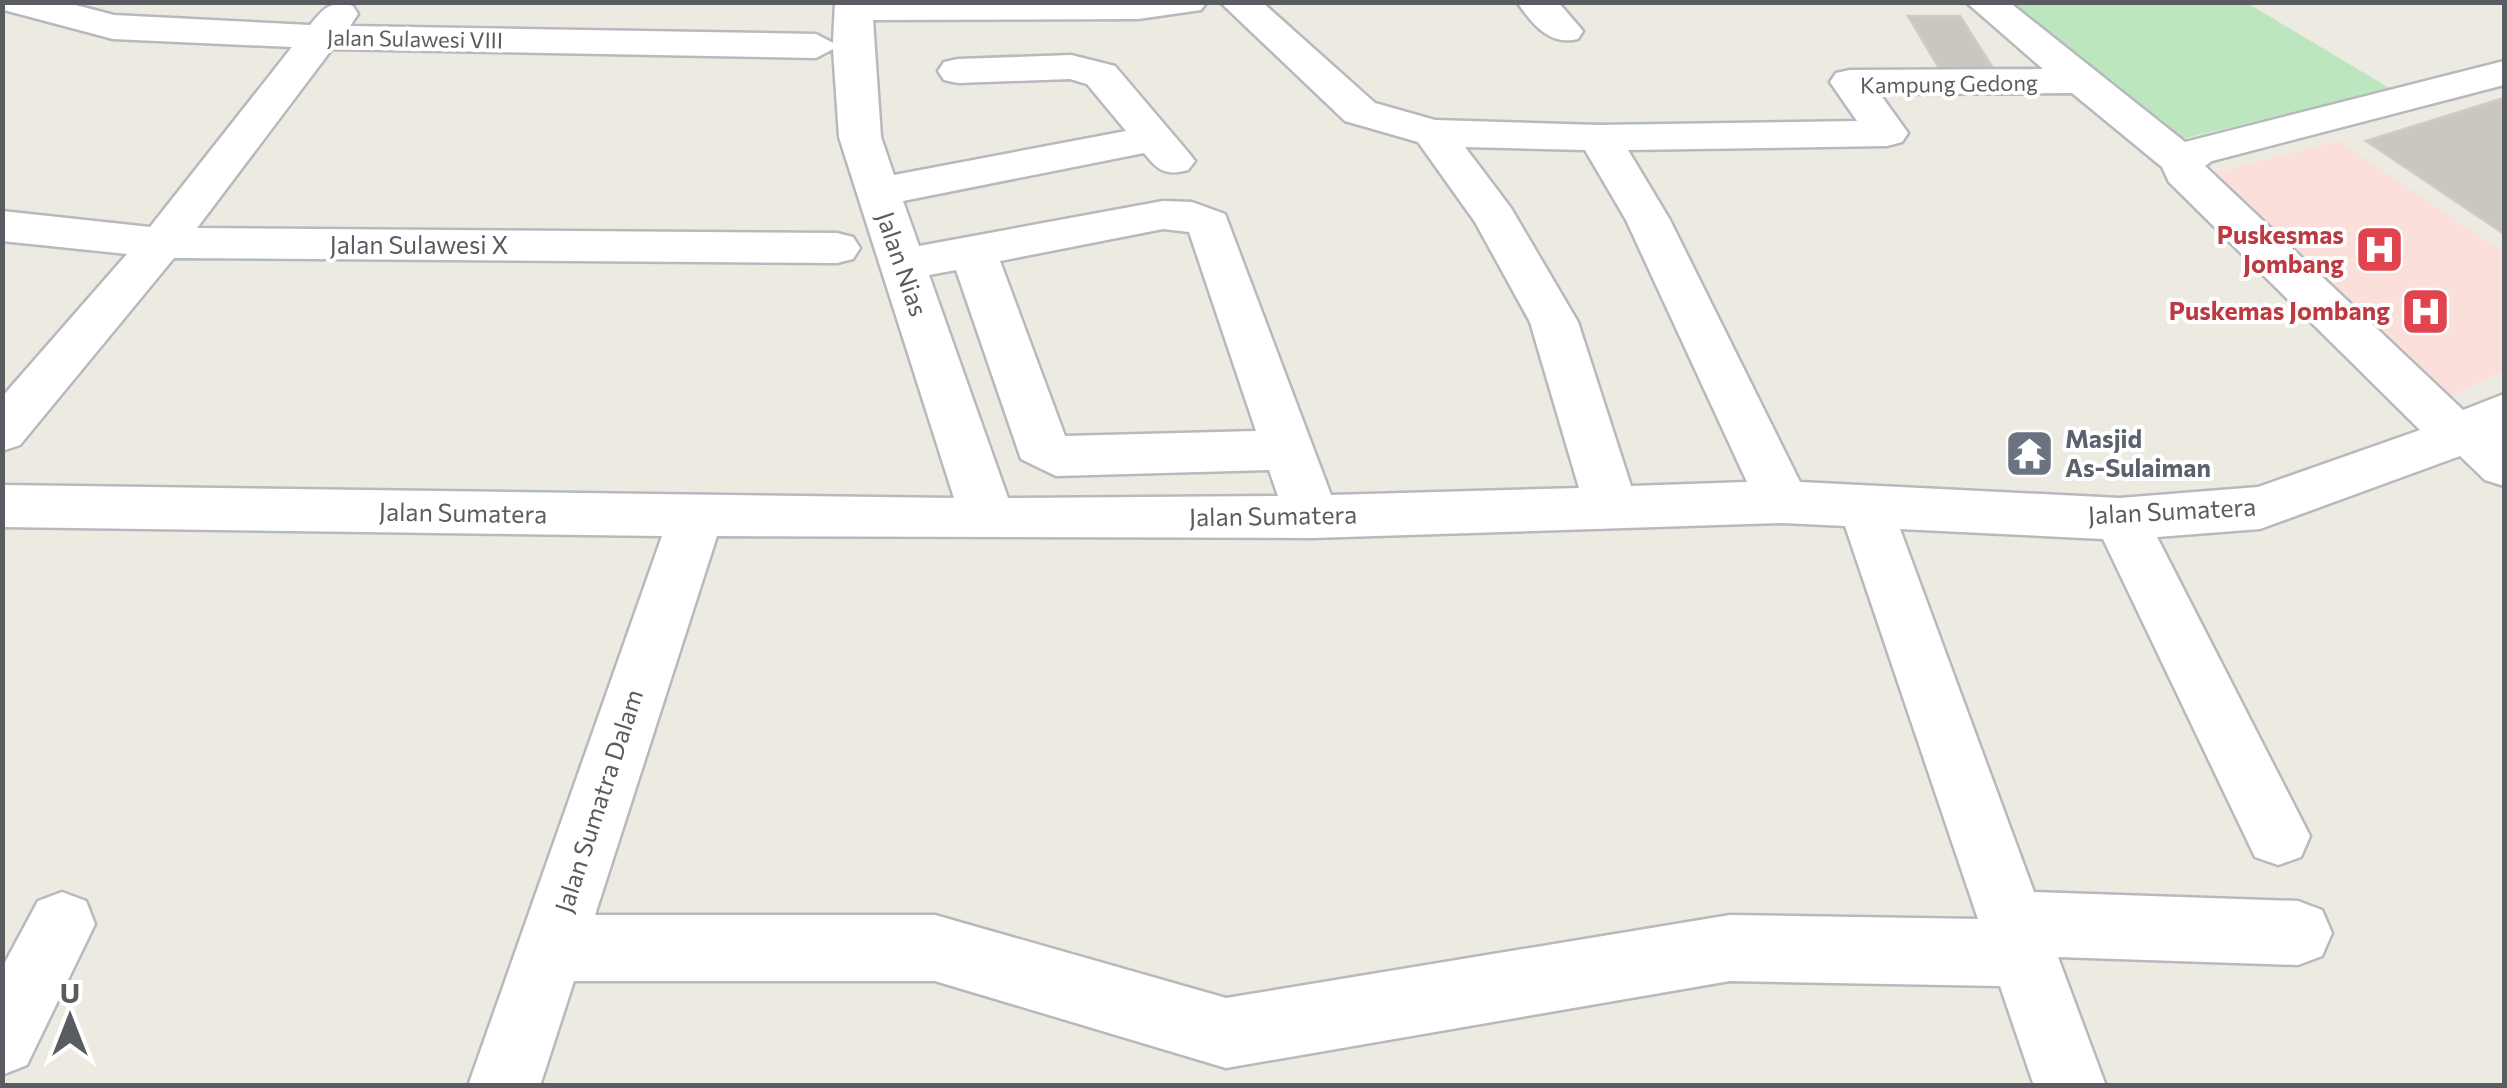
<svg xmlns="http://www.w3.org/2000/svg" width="2507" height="1088" viewBox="0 0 2507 1088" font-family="Commissioner,sans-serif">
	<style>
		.medical { fill: #fbdfdb }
		.green { fill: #bce6be }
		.building { fill: #cac7c0; stroke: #d2ccbf; stroke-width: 2.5 }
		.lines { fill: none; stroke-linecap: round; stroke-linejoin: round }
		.minor-casing { stroke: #b6b9be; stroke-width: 5 }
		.minor { fill: #fff; fill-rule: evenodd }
		.labels { text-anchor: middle; stroke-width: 8; stroke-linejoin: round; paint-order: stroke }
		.far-street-label { font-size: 22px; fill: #595d62; stroke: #fff }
		.health-label { font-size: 25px; font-weight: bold; fill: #be3a42; stroke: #fff; text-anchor: end }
		.street-label { font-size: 25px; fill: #595d62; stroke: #fff }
		.worship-label { font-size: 25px; font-weight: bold; fill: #5b616d; stroke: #fff; text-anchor: start }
	</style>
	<rect width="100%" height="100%" fill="#edebe1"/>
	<polygon class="medical" points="2339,141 2504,252 2504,371 2440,402 2203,176"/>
	<polygon class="green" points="2000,3 2247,3 2391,89 2173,141"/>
	<g class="building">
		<polygon points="1908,16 1960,16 2000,79 1946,80"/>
		<polygon points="2504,98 2504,234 2366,141"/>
	</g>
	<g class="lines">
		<defs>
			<g id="minor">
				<path d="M2 2H64L114 15 310 25C324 8 330 0 353 6L358 14 350 26 816 34 833 43 835 2H1207L1201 10 1138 19 873 20 881 137 894 175 1126 131 1087 84 1070 79 958 83 944 80 938 71 944 62 958 59 1071 55 1115 66 1188 152 1195 161 1188 170C1166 176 1158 171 1144 153L903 201 919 246 1163 201 1192 202 1225 214 1331 495 1579 488 1530 322 1475 222 1418 142 1345 121 1220 2H1262L1375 103 1435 120 1599 125 1857 121 1830 82 1836 73 1850 70 2043 69 1966 2H2009L2185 142 2504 61V85L2212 161 2205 166 2463 410 2504 394V486L2485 480 2460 456 2260 529 2157 537 2310 836 2301 857 2278 865 2255 857 2103 539 1900 529 2034 892 2298 901 2322 910 2332 933 2322 956 2298 965 2058 957 2106 1086H2034L2000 986 1730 981 1226 1068 935 981H574L540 1086H468L662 536 2 527V485L954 498 839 137 833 49 816 58 332 49 197 228 837 233 853 237 860 248 853 259 837 263 174 258 20 445 2 451V397L127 254 2 241V211L150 227 292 47 113 39 4 10ZM2072 93 2162 167 2169 182 2420 430 2258 487 2120 498 1800 482 1670 220 1628 150 1887 146 1902 142 1908 133 1880 94ZM1465 147 1585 150 1626 220 1747 482 1631 486 1578 322 1511 208ZM1163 229 1189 232 1256 431 1065 436 1000 261ZM956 270 1021 459 1056 476 1269 470 1278 496 1008 498 929 275ZM1783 523 1845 526 1978 919 1730 915 1226 998 935 915H595L717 536 1312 538Z"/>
				<path d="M1517 2H1558L1583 31 1578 39C1550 46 1533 25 1517 2Z"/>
				<polygon points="62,892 86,901 95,924 27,1065 2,1075 2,968 38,901"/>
			</g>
		</defs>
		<use href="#minor" class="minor-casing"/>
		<use href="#minor" class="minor"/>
	</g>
	<defs>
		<symbol id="hospital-square" viewBox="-11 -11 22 22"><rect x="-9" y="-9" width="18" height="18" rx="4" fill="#e0444e" stroke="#fff"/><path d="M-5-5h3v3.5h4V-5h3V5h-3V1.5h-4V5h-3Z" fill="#fff"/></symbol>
		<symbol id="temple-square" viewBox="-11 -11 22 22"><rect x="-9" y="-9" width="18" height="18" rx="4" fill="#6b7280" stroke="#fff"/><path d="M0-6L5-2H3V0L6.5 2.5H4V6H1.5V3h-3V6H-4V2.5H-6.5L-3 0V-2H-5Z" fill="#fff"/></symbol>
	</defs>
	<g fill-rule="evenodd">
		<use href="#hospital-square" x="2352" y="222" width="55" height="55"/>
		<use href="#hospital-square" x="2398" y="284" width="55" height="55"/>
		<use href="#temple-square" x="2002" y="426" width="55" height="55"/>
	</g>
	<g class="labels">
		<g class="far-street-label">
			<text transform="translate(415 39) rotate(1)" y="8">Jalan Sulawesi VIII</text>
			<text transform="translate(1949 84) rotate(-1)" y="8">Kampung Gedong</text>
		</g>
		<g class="health-label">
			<text x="2344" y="244">Puskesmas<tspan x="2344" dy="29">Jombang</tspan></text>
			<text x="2390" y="320">Puskemas Jombang</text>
		</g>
		<g class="street-label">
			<text x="419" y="254">Jalan Sulawesi X</text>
			<text transform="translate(902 264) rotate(71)" y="9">Jalan Nias</text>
			<text transform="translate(2172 511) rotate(-3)" y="9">Jalan Sumatera</text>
			<text transform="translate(463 513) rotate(1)" y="9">Jalan Sumatera</text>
			<text transform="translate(1273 516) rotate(-1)" y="9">Jalan Sumatera</text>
			<text transform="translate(599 801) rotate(-72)" y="9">Jalan Sumatra Dalam</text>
		</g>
		<g class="worship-label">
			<text x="2065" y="448">Masjid<tspan x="2065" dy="29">As-Sulaiman</tspan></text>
		</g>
	</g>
	<rect width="2507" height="1088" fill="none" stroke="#595d62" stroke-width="10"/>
	<g transform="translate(70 1018)" stroke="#ffffff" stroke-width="8" paint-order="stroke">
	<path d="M0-8L18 38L0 25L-18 38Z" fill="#595d62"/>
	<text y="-15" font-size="28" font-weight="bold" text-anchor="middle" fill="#595d62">U</text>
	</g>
</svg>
